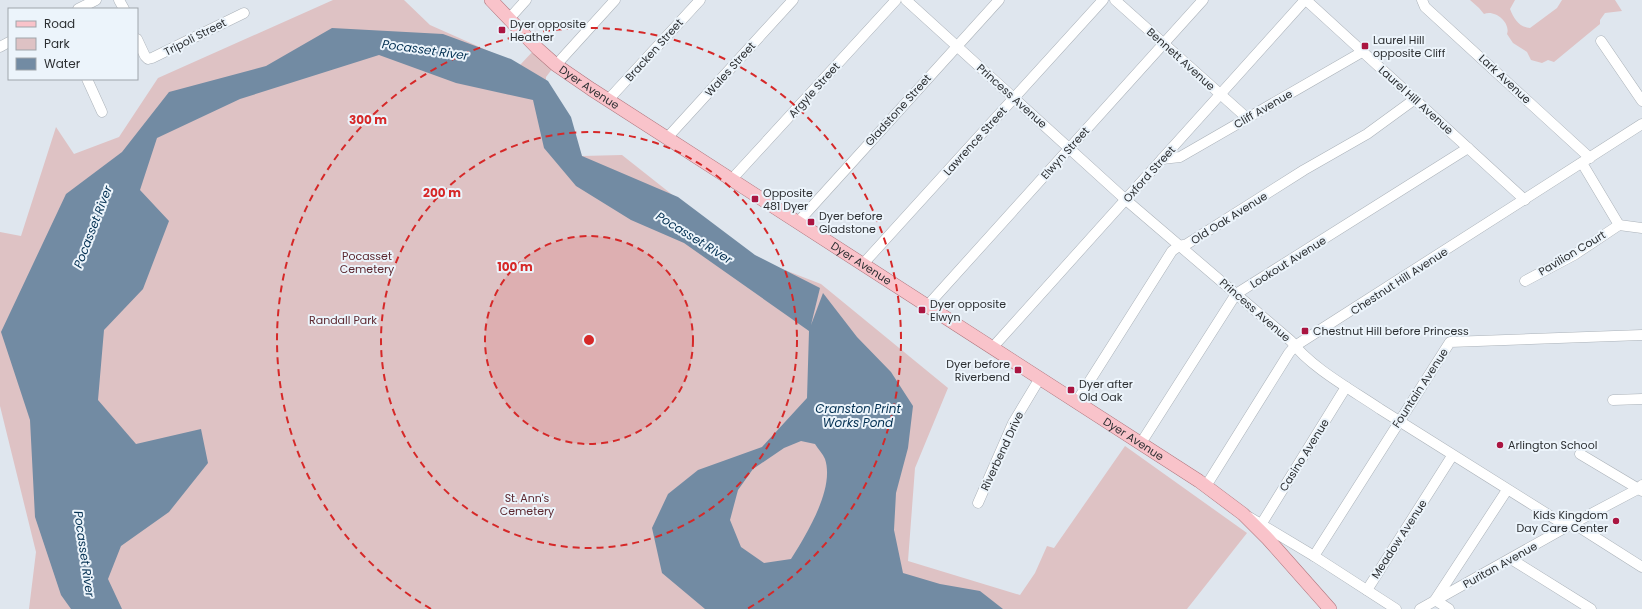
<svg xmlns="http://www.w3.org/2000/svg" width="1642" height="609" viewBox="0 0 1642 609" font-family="Poppins,sans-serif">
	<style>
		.green { fill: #dec2c4 }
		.water { fill: #728ba3; fill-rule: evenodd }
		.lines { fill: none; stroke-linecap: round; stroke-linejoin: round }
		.minor-casing { stroke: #abb2b9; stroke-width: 11 }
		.major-casing { stroke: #af757d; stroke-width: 14 }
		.minor { stroke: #fff; stroke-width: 10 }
		.major { stroke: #f9c3ca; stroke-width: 13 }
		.ring { fill: none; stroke: #d62828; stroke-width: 2; stroke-dasharray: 7 5 }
		.poi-dot { fill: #aa1541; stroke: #ecf4fb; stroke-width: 1.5 }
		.labels { text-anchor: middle; stroke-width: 4; stroke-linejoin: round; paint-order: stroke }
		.poi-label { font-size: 11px; fill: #2c2f32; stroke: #ecf4fb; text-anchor: start }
		.street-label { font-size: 11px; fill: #2c2f32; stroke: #ecf4fb }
		.park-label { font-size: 11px; fill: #5c2830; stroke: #ecf4fb }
		.water-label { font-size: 12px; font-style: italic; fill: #033052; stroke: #ecf4fb }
		.centre { fill: #d62828; stroke: #ecf4fb; stroke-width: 2 }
		.ring-label { font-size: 12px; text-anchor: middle; font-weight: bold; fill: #d62828; stroke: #ecf4fb; stroke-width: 4; stroke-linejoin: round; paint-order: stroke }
	</style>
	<rect width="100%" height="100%" fill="#dfe6ee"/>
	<g class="green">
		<polygon points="333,0 404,0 430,25 520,65 536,48 556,64 546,77 546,81 570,128 582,156 622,155 751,257 821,284 948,388 915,468 908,561 1020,595 1035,573 1047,546 1054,548 1125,446 1247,533 1187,609 29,609 36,552 0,406 0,232 21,236 56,127 74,154 119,137 158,78"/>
		<path d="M1470 0H1515L1510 9C1514 19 1519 27 1530 28L1557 8 1562 0H1615L1622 11 1605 13 1600 20V24L1554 62 1548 60 1542 63 1531 60 1527 52 1513 43 1507 34C1511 23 1495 9 1484 14L1479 8Z"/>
	</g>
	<path class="water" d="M332 28 443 34 511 59 548 81 571 117 582 156 678 197 755 255 820 288 811 325 823 293 857 337 891 372 913 406 908 448 896 493 894 530 903 573 940 584 980 591 1003 609H705L662 573 652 528 668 494 698 470 762 447 807 398 809 331 684 243 631 220 576 186 544 148 533 100 456 83 379 55 240 99 157 138 140 190 169 221 143 289 104 330 98 400 136 444 201 429 208 463 169 512 121 546 108 579 122 609H71L61 595 35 517 30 420 1 332 66 194 122 152 169 92 266 66ZM801 441 815 444C818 449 823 454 825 459 835 489 806 535 791 559L764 563 741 547 730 520 738 490 753 469 784 448Z"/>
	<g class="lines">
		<defs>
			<g id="minor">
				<polyline points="119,0 124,9"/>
				<path d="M906 0 1126 200 1291 341C1310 367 1352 390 1380 409 1440 447 1500 485 1560 522L1579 527 1642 567"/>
				<polyline points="1115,0 1247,118"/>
				<polyline points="1306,0 1525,200"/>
				<polyline points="1422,0 1425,7 1590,158"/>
				<polyline points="78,9 96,0"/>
				<polyline points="509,19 526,0"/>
				<polyline points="137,39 145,56 148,59 152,58 244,13"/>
				<polyline points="1601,41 1642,101"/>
				<polyline points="0,47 9,42"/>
				<polyline points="556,65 615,0"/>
				<polyline points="87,79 102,112"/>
				<polyline points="608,100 700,0"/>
				<polyline points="667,138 793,0"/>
				<polyline points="1162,159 1180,157 1362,52"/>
				<polyline points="1582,163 1619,225"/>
				<polyline points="732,179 896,0"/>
				<polyline points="798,222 999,0"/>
				<polyline points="1619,225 1642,228"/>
				<polyline points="863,264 1103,0"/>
				<polyline points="1525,281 1574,255 1619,225"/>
				<polyline points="928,305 1203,0"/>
				<polyline points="993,347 1305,0"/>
				<polyline points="1613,400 1642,399"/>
				<polyline points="1077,401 1172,251 1179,246 1187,244 1304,170 1367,134 1415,99"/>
				<polyline points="1141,443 1236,294 1468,148"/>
				<polyline points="1580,454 1642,491"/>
				<polyline points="1206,486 1289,353 1295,346 1642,124"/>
				<polyline points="978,503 1013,423 1040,378"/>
				<polyline points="1249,517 1314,556 1396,609"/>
				<polyline points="1262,523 1346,387"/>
				<polyline points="1314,556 1450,342 1642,335"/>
				<polyline points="1511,559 1591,609"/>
				<polyline points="1367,590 1452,456"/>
				<polyline points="1420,609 1570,525 1638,489 1642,485"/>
				<polyline points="1449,609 1435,600 1507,490"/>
			</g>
			<g id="major">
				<path id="s1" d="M491 0 538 49 556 65 591 89 1199 481 1243 514 1268 539 1330 609"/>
			</g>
		</defs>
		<use href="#minor" class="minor-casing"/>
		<use href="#major" class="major-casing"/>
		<use href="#minor" class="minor"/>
		<use href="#major" class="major"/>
	</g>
	<circle cx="589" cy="340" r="104" fill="#d62828" fill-opacity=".12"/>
	<g class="ring">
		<circle cx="589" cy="340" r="104"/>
		<circle cx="589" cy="340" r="208"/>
		<path d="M431 609A312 312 0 1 1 747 609"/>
	</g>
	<g class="poi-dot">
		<rect x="498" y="26" width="8" height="8" rx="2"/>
		<rect x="1361" y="42" width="8" height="8" rx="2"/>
		<rect x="751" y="195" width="8" height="8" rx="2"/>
		<rect x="807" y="218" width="8" height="8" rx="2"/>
		<rect x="918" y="306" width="8" height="8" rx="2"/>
		<rect x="1301" y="327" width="8" height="8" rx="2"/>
		<rect x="1014" y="366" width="8" height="8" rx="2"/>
		<rect x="1067" y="386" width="8" height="8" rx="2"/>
		<circle cx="1500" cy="445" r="4"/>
		<circle cx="1616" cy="521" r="4"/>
	</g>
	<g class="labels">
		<g class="poi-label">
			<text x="510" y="28">Dyer opposite<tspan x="510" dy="13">Heather</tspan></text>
			<text x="1373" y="44">Laurel Hill<tspan x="1373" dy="13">opposite Cliff</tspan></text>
			<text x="763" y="197">Opposite<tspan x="763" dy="13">481 Dyer</tspan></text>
			<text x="819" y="220">Dyer before<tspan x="819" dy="13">Gladstone</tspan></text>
			<text x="930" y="308">Dyer opposite<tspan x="930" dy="13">Elwyn</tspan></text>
			<text x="1313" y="335">Chestnut Hill before Princess</text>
			<text x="1010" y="368" text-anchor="end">Dyer before<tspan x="1010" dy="13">Riverbend</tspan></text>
			<text x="1079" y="388">Dyer after<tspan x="1079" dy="13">Old Oak</tspan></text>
			<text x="1508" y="449">Arlington School</text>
			<text x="1608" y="519" text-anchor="end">Kids Kingdom<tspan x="1608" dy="13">Day Care Center</tspan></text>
		</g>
		<g class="street-label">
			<text transform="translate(195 37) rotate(-27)" y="4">Tripoli Street</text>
			<text transform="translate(654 50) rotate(-48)" y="4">Bracken Street</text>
			<text transform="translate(1181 59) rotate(42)" y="4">Bennett Avenue</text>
			<text transform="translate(730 69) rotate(-48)" y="4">Wales Street</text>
			<text transform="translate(1505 79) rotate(43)" y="4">Lark Avenue</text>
			<text dy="4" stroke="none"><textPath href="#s1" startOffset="132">Dyer Avenue</textPath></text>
			<text transform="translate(814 90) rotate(-48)" y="4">Argyle Street</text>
			<text transform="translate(1012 96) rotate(42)" y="4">Princess Avenue</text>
			<text transform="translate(1416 100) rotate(42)" y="4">Laurel Hill Avenue</text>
			<text transform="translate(1263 109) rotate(-30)" y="4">Cliff Avenue</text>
			<text transform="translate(898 110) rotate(-48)" y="4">Gladstone Street</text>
			<text transform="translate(975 141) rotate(-48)" y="4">Lawrence Street</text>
			<text transform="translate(1065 153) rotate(-48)" y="4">Elwyn Street</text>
			<text transform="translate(1149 174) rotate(-48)" y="4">Oxford Street</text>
			<text transform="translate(1229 218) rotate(-32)" y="4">Old Oak Avenue</text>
			<text transform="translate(1572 253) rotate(-31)" y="4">Pavilion Court</text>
			<text transform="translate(1288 262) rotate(-32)" y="4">Lookout Avenue</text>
			<text dy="4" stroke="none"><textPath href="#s1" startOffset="456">Dyer Avenue</textPath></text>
			<text transform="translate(1399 281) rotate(-33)" y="4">Chestnut Hill Avenue</text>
			<text transform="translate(1255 310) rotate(41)" y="4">Princess Avenue</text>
			<text transform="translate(1420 388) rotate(-57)" y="4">Fountain Avenue</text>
			<text dy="4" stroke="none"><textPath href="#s1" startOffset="780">Dyer Avenue</textPath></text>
			<text transform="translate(1002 451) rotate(-65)" y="4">Riverbend Drive</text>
			<text transform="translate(1304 455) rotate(-58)" y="4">Casino Avenue</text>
			<text transform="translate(1399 539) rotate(-57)" y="4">Meadow Avenue</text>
			<text transform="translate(1500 565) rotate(-29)" y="4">Puritan Avenue</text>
		</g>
		<g class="park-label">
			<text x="367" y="260">Pocasset<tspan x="367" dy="13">Cemetery</tspan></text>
			<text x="343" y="324">Randall Park</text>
			<text x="527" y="502">St. Ann's<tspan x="527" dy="13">Cemetery</tspan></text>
		</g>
		<g class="water-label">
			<text transform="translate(425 50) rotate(8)" y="4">Pocasset River</text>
			<text transform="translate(93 227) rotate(-69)" y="4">Pocasset River</text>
			<text transform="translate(694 238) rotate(32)" y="4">Pocasset River</text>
			<text x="858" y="413">Cranston Print<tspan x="858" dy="14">Works Pond</tspan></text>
			<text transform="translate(84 554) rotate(82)" y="4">Pocasset River</text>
		</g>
	</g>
	<circle cx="589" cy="340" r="6" class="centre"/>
	<g class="ring-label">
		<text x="368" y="124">300 m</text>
		<text x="442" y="197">200 m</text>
		<text x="515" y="271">100 m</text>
	</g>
	<rect x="8" y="8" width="130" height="72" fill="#ecf4fb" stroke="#9fa5ab"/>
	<rect x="16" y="21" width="20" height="6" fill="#f9c3ca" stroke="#9fa5ab"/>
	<text x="44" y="28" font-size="12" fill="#2c2f32">Road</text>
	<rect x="16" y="38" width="20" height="12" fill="#dec2c4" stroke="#9fa5ab"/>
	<text x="44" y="48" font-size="12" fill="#2c2f32">Park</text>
	<rect x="16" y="58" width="20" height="12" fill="#728ba3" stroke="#9fa5ab"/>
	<text x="44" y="68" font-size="12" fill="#2c2f32">Water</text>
</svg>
